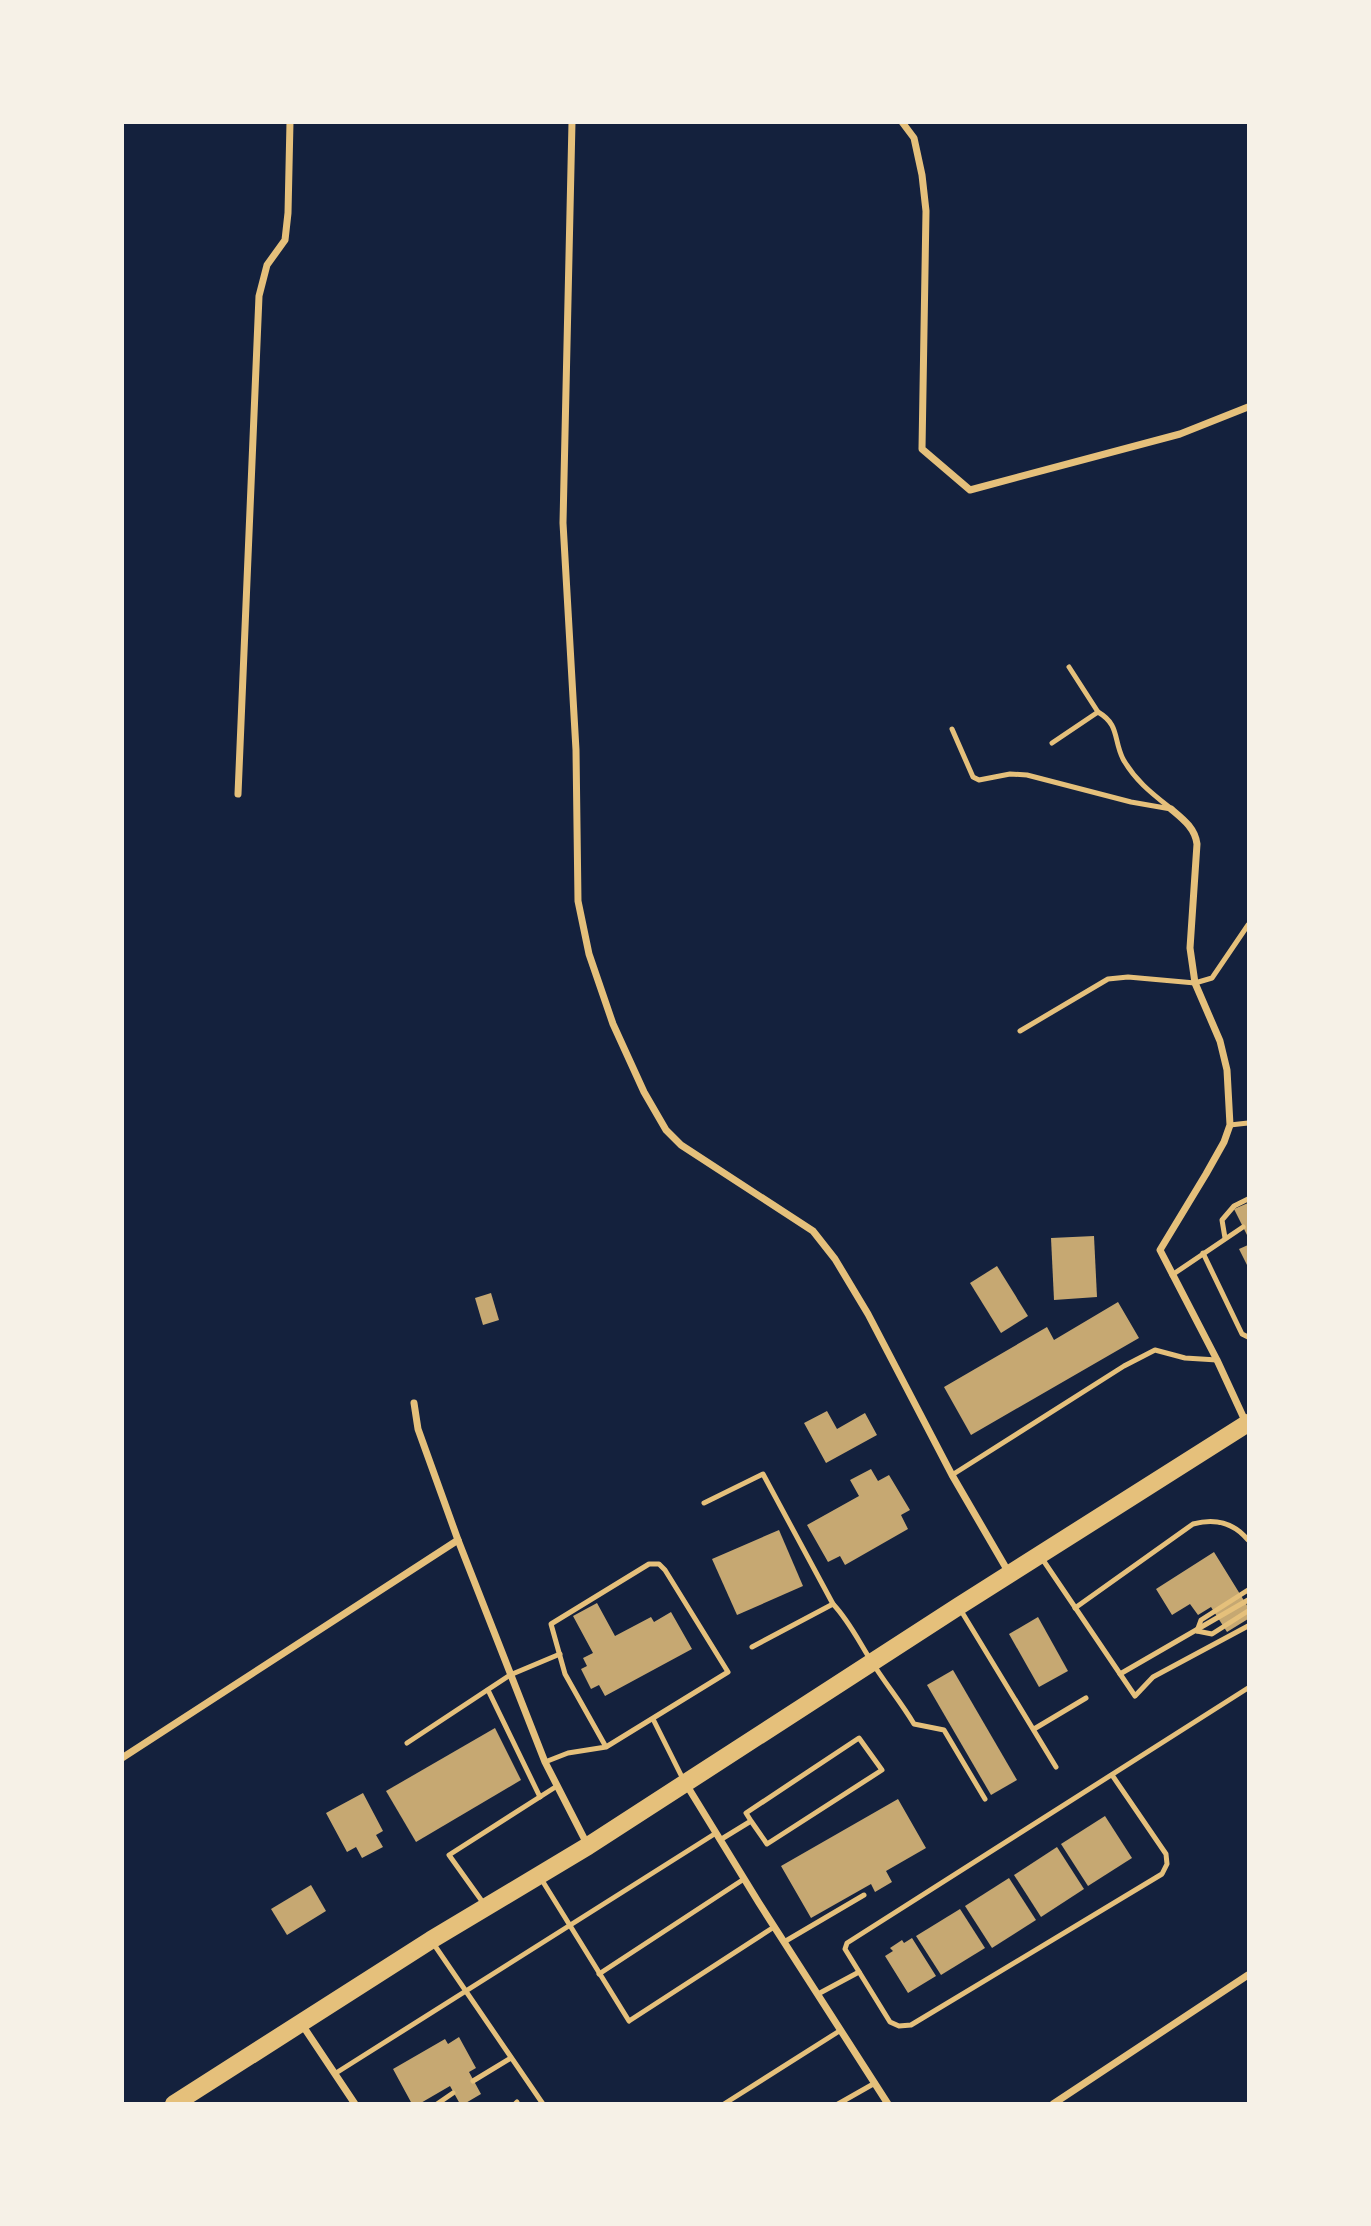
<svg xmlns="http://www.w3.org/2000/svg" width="1371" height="2226" viewBox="0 0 1371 2226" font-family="Barlow,sans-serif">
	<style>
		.building { fill: #c6a872 }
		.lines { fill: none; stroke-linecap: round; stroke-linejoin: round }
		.service { stroke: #e5c07b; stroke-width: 5 }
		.minor { stroke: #e5c07b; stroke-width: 7 }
		.primary { stroke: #e5c07b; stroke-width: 18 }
	</style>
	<rect width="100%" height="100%" fill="#14213d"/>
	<g class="building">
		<polygon points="1248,1203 1248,1237 1234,1209"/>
		<polygon points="1094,1236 1097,1297 1054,1300 1051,1238"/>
		<polygon points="1248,1245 1248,1267 1239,1249"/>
		<polygon points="997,1266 1028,1316 1001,1333 970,1283"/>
		<polygon points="491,1293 499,1320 483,1325 475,1298"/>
		<polygon points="1118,1302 1139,1338 971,1435 944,1387 1047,1327 1054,1340"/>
		<polygon points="827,1411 837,1429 865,1413 877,1435 826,1463 804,1423"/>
		<polygon points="871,1469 878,1481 889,1475 910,1510 901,1515 908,1529 845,1565 840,1556 828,1562 807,1525 859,1496 850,1480"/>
		<polygon points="779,1530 803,1586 737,1615 712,1559"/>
		<polygon points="1214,1552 1248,1607 1248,1619 1227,1632 1211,1607 1198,1615 1190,1604 1172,1615 1156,1589"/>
		<polygon points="597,1603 615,1636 651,1617 654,1622 671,1612 692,1649 605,1696 599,1685 591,1689 581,1669 587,1666 583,1658 593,1653 573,1616"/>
		<polygon points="1038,1617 1068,1671 1039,1687 1009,1634"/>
		<polygon points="953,1670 1017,1780 991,1795 927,1685"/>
		<polygon points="495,1728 521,1780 416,1842 386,1791"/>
		<polygon points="363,1793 383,1831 376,1835 383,1847 362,1858 356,1847 347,1852 326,1813"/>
		<polygon points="898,1799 926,1848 886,1871 892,1882 875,1892 871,1884 811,1918 781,1866"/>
		<polygon points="1105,1816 1132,1858 1088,1886 1061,1844"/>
		<polygon points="1057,1847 1084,1889 1041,1917 1014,1875"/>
		<polygon points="1009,1878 1036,1920 992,1948 965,1906"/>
		<polygon points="311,1885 326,1911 287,1935 271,1909"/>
		<polygon points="960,1909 985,1948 941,1975 916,1936"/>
		<polygon points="912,1938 936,1976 908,1993 885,1956 893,1951 890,1948 902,1940 904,1943"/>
		<polygon points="459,2037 476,2068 469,2072 481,2094 464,2104 460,2104 450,2086 419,2104 412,2104 393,2069 445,2039 448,2044"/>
	</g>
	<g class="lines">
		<g class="service">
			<polyline points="1069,667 1098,712"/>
			<polyline points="952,729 973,777 979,780 1010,774 1027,775 1131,802 1171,809"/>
			<path d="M1052 743 1098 712C1120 725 1113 739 1123 759 1135 780 1150 792 1169 807"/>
			<polyline points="1020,1031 1108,979 1128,977 1195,983 1212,978 1248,925"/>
			<polyline points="1230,1125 1248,1123"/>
			<polyline points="1225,1238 1222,1220 1234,1206 1248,1199"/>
			<polyline points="1203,1253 1242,1334 1248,1337"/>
			<polyline points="1172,1275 1243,1227"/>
			<polyline points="952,1475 1124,1366 1155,1350 1185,1358 1217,1360"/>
			<path d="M704 1503 763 1474 833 1604C849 1621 858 1640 870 1659 884 1682 901 1702 914 1724L944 1730 985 1799"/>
			<polyline points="1041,1557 1135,1696 1153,1677 1248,1626"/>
			<path d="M1075 1608 1193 1524C1215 1518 1234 1523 1248 1540"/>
			<polyline points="960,1609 1056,1767"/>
			<polyline points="1197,1631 1201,1620 1248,1590"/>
			<polyline points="1197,1631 1212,1634 1248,1611"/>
			<polyline points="752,1647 833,1604"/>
			<polyline points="1120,1674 1248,1600"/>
			<polyline points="488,1690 540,1797"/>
			<polyline points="653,1719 683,1779"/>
			<polyline points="1034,1729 1086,1698"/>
			<polyline points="407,1743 510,1675 560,1654"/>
			<polyline points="545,1762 568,1753 606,1747 728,1672 665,1570 659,1564 649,1564 551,1624 565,1674 606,1747"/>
			<polyline points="1112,1775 1166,1854 1167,1864 1162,1874 911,2025 899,2026 890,2022 845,1949 847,1943 1248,1688"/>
			<polyline points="720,1840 751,1821 767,1844 882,1770 859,1738 746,1813 751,1821"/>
			<polyline points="540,1877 629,2021 774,1927"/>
			<polyline points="484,1904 449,1855 557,1786"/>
			<polyline points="784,1942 864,1895"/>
			<polyline points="433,1943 543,2104"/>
			<polyline points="599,1974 744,1879"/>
			<polyline points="818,1994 859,1972"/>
			<polyline points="336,2073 716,1833"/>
			<polyline points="473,2081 511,2058"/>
			<polyline points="437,2104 453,2093"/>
			<polyline points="515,2104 517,2102"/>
			<polyline points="724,2104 841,2030"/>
			<polyline points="838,2104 875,2083"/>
		</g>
		<g class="minor">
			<polyline points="572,122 563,523 576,750 578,901 589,954 613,1024 644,1092 666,1130 681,1145 813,1231 835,1259 868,1314 952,1475 1009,1573"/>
			<polyline points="902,122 914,138 922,175 926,211 922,449 970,490 1180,434 1248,407"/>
			<polyline points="238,794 259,296 267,265 285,240 288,213 290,122"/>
			<path d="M1171 809C1183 819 1195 828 1197 844L1190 948 1195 983 1220 1041 1227 1070 1230 1125 1224 1142 1206 1174 1160 1250 1217 1360 1247 1425"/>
			<polyline points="414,1403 418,1429 458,1540 545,1762 587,1844"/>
			<polyline points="122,1758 458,1540"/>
			<polyline points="686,1784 759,1903 888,2104"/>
			<polyline points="301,2023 355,2104"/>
			<polyline points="1053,2104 1248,1975"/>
		</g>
		<polyline class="primary" points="174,2104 431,1940 588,1846 959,1606 1248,1423"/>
	</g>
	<rect width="1371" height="2226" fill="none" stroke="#f6f1e7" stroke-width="248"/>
</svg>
